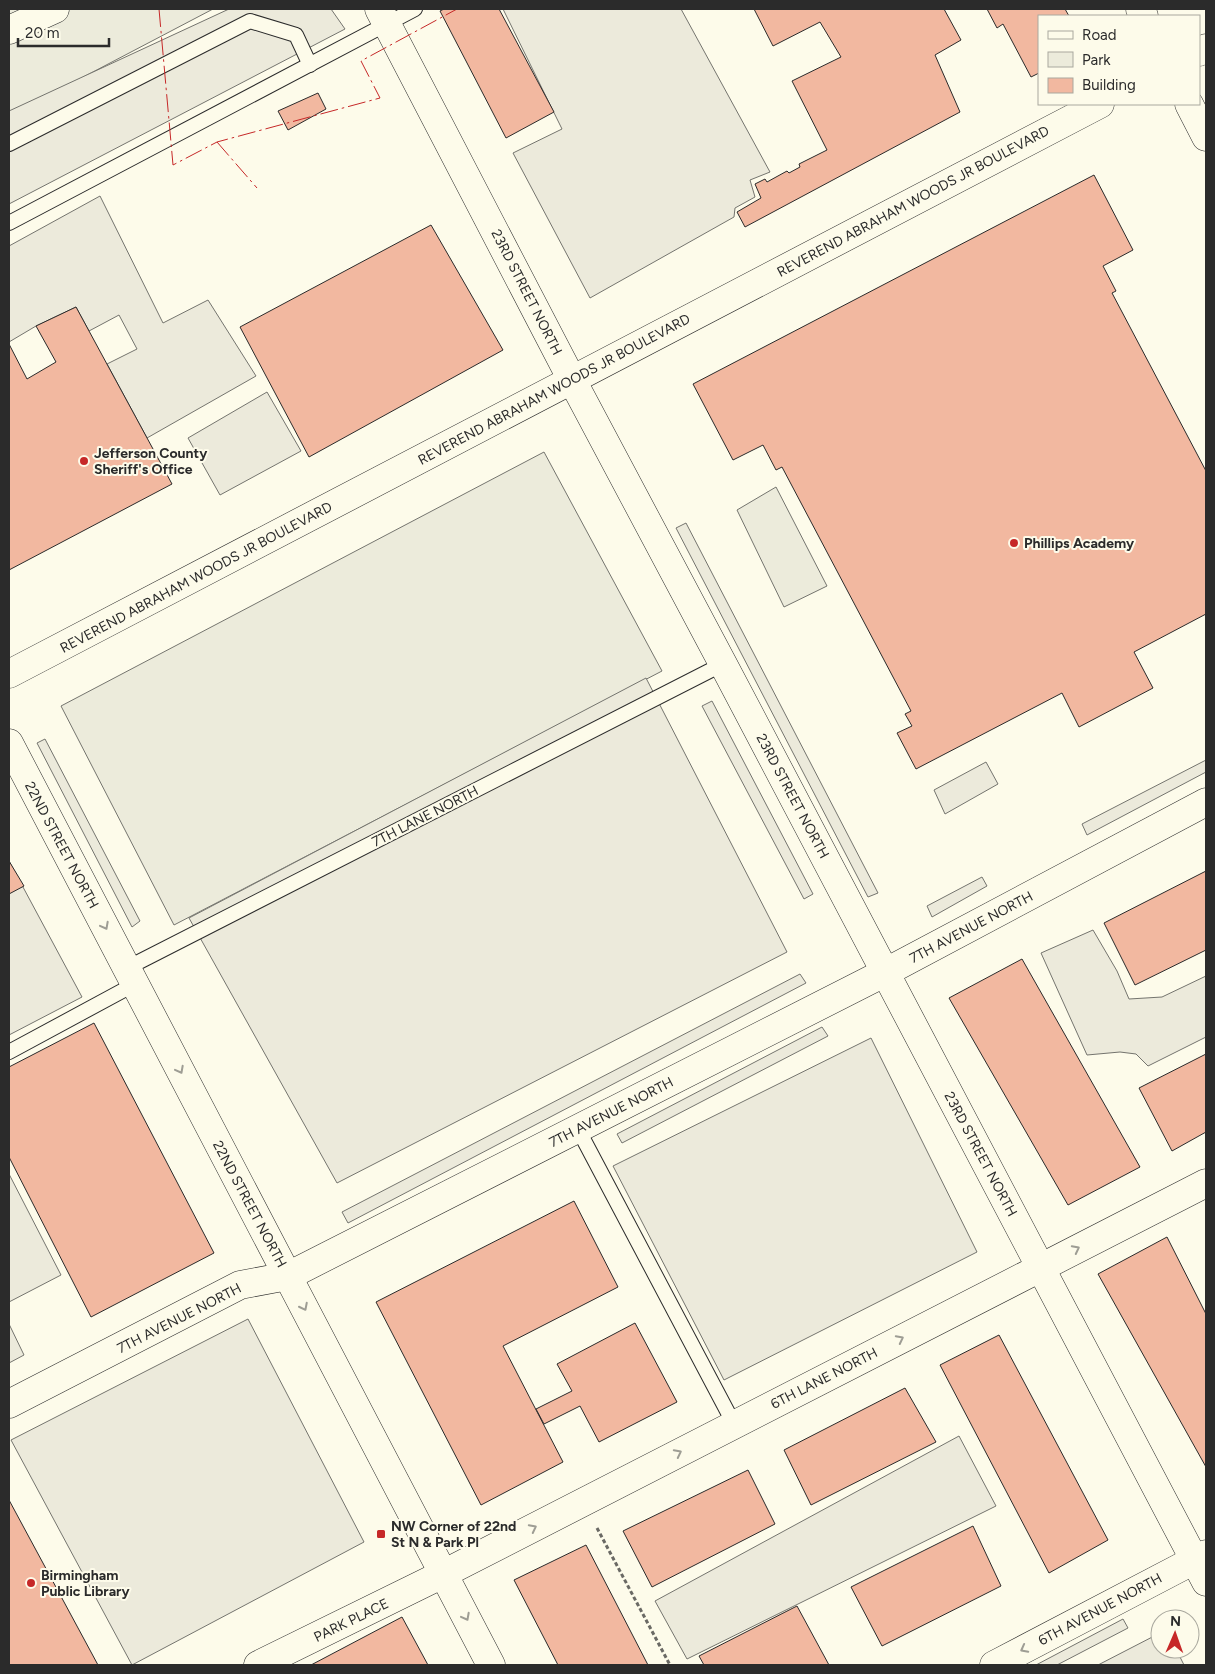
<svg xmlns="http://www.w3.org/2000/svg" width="1215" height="1674" viewBox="0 0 1215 1674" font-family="Figtree,sans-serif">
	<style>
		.green { fill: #ecebdb; stroke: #74746e }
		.parking { fill: #eceadb; stroke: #74746e }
		.building { fill: #f2b8a0; stroke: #2b2b2b }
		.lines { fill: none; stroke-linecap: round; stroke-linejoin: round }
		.service-casing { stroke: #2b2b2b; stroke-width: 16 }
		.tertiary-casing { stroke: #2b2b2b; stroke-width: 29 }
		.secondary-casing { stroke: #2b2b2b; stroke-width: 29 }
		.motorway-casing { stroke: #2b2b2b; stroke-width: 29 }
		.path { stroke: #6a6964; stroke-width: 3; stroke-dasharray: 4 2.5; stroke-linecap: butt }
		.service { stroke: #fdfbea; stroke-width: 14 }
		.tertiary { stroke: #fdfbea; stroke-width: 28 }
		.secondary { stroke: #fdfbea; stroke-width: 28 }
		.motorway { stroke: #fdfbea; stroke-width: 28 }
		.power { stroke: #c62828; stroke-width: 1; stroke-dasharray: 18 4 2.5 4; stroke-linecap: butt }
		.oneway { stroke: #9e9d94 }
		.poi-dot { fill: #c62828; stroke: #fdfbea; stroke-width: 2 }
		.labels { text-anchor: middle; stroke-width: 4; stroke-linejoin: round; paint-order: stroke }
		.street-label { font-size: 14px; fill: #2b2b2b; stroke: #fdfbea }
		.poi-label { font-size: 14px; font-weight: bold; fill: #2b2b2b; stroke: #fdfbea; text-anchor: start }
	</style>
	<rect width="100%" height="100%" fill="#fdfbea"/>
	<g class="green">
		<polygon points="9,9 213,9 9,116"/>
		<polygon points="544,452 662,671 174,925 61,706"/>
		<polygon points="776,487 827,586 784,607 737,510"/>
	</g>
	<g class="parking">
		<polygon points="229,9 331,9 345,29 9,204 9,111"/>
		<polygon points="503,9 681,9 770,172 750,180 755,197 735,208 734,217 590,298 513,153 562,129"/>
		<polygon points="100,196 163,323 208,300 256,376 147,438 107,364 137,349 119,315 89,331 76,307 36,326 9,342 9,246"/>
		<polygon points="267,392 301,451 220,495 188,438"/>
		<polygon points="686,523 878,893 868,897 676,528"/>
		<polygon points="646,678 787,952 337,1183 189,918"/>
		<polygon points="712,701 813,894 804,899 702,706"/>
		<polygon points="45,739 140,921 132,927 37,743"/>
		<polygon points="1206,760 1206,772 1087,835 1082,824"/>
		<polygon points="986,762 998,784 945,814 934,790"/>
		<polygon points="9,861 82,997 9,1035"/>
		<polygon points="982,877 987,886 932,917 927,906"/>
		<polygon points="1093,930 1117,971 1129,999 1162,997 1206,976 1206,1037 1148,1066 1136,1054 1120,1052 1087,1055 1041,953"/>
		<polygon points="800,974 806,983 348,1223 342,1212"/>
		<polygon points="822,1027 828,1036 622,1143 617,1134"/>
		<polygon points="871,1038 977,1252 724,1380 613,1166"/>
		<polygon points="9,1174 61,1275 9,1302"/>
		<polygon points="248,1319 364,1542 132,1665 11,1440"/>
		<polygon points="9,1324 24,1355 9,1363"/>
		<polygon points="959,1436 996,1506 687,1659 655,1601"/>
		<polygon points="1123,1619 1128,1628 1057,1665 1036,1665"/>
		<polygon points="1160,1633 1160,1649 1176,1649 1184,1665 1098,1665"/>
	</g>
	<g class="building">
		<polygon points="444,9 499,9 554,112 506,138 440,11"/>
		<polygon points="754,9 944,9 961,40 935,55 960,112 745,227 737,212 761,198 755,184 765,179 767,182 787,171 789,173 800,167 799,164 827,150 792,81 841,57 820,22 773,46"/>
		<polygon points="987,9 1065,9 1069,16 1039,16 1039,73 1031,77 1003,24 997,28"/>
		<polygon points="318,93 326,109 288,130 278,111"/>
		<polygon points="1094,175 1133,250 1103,266 1116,291 1112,293 1206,471 1206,614 1134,652 1153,688 1079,727 1062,693 916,769 897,733 912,726 905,714 911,711 782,467 776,470 763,445 733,460 693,384"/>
		<polygon points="431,225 503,350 309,457 240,327"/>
		<polygon points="76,307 172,484 9,570 9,344 27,379 56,362 36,326"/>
		<polygon points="9,861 24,886 9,894"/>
		<polygon points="1206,871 1206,950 1135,985 1104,923"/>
		<polygon points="1022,959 1140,1167 1068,1205 949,998"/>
		<polygon points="94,1023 214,1253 91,1317 9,1157 9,1067"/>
		<polygon points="1206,1054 1206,1132 1172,1151 1139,1088"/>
		<polygon points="574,1201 618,1287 503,1346 563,1462 481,1505 376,1302"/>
		<polygon points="1167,1237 1206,1314 1206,1467 1098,1274"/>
		<polygon points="635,1323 677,1402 599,1442 580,1406 544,1424 536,1409 572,1391 557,1364"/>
		<polygon points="999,1335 1108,1540 1049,1573 940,1365"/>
		<polygon points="905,1388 936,1442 811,1505 784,1450"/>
		<polygon points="748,1470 775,1524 652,1587 623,1531"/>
		<polygon points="9,1500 98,1665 9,1665"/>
		<polygon points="973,1526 1001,1586 882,1646 851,1587"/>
		<polygon points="586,1545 648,1665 558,1665 514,1580"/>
		<polygon points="797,1606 829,1665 704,1665 699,1656"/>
		<polygon points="402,1617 428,1665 311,1665"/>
	</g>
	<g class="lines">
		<defs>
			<g id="service">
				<polyline points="9,144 250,21 296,35 310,65"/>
				<polyline points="9,223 415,9"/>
				<polyline points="127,968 723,664"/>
				<polyline points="9,1052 135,984"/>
				<polyline points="578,1129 734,1424"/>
			</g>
			<g id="tertiary">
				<polyline points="379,9 572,380 723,664 1206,1582"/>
				<polyline points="1140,9 1144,16"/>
				<polyline points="1189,104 1206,137"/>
				<polyline points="9,1404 240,1285 288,1276 886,972 1206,802"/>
				<polyline points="258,1665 443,1574 1206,1183"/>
			</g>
			<g id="secondary">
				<polyline points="1199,52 1206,48"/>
				<polyline points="9,674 1100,104"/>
				<polyline points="9,743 491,1665"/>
				<polyline points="994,1665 1206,1554"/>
			</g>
			<polyline id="motorway" points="9,30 55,9"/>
		</defs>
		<use href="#service" class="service-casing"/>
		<use href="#tertiary" class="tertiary-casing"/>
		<use href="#secondary" class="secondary-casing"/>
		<use href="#motorway" class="motorway-casing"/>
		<polyline class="path" points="597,1528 670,1665"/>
		<use href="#service" class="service"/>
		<use href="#tertiary" class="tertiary"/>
		<use href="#secondary" class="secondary"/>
		<use href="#motorway" class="motorway"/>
		<g class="power">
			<polyline points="159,9 173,165 217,142 380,98 361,61 457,9"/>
			<polyline points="217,142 257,188"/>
		</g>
	</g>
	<defs><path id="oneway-chevron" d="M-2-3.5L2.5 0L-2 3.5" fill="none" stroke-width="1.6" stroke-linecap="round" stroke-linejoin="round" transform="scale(1.25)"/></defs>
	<g class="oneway">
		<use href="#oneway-chevron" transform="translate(105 926) rotate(62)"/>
		<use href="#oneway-chevron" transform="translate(180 1070) rotate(62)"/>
		<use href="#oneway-chevron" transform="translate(1076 1249) rotate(-27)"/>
		<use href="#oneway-chevron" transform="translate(304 1307) rotate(63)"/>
		<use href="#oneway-chevron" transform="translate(900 1339) rotate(-27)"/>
		<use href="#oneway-chevron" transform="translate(678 1453) rotate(-27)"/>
		<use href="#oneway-chevron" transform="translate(533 1528) rotate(-27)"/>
		<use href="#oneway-chevron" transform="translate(466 1617) rotate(62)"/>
		<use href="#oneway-chevron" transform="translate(1024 1649) rotate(152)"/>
	</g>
	<g class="poi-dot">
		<circle cx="84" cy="461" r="5"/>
		<circle cx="1014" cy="543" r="5"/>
		<rect x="376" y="1529" width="10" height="10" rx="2.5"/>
		<circle cx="31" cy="1583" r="5"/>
	</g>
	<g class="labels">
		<g class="street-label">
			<text transform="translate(913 201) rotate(-28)" y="5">REVEREND ABRAHAM WOODS JR BOULEVARD</text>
			<text transform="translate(527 292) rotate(63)" y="5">23RD STREET NORTH</text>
			<text transform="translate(554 389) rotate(-28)" y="5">REVEREND ABRAHAM WOODS JR BOULEVARD</text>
			<text transform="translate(196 577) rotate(-28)" y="5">REVEREND ABRAHAM WOODS JR BOULEVARD</text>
			<text transform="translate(793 796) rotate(62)" y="5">23RD STREET NORTH</text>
			<text transform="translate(425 816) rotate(-27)" y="5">7TH LANE NORTH</text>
			<text transform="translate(62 845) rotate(62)" y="5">22ND STREET NORTH</text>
			<text transform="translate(971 927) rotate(-28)" y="5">7TH AVENUE NORTH</text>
			<text transform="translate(611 1112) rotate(-27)" y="5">7TH AVENUE NORTH</text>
			<text transform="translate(981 1154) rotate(62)" y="5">23RD STREET NORTH</text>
			<text transform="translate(250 1204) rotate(62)" y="5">22ND STREET NORTH</text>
			<text transform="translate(179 1318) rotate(-27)" y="5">7TH AVENUE NORTH</text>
			<text transform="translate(824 1378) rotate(-27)" y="5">6TH LANE NORTH</text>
			<text transform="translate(1100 1609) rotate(-28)" y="5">6TH AVENUE NORTH</text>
			<text transform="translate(351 1620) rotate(-26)" y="5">PARK PLACE</text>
		</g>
		<g class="poi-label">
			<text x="94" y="458">Jefferson County<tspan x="94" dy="16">Sheriff's Office</tspan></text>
			<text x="1024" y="548">Phillips Academy</text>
			<text x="391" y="1531">NW Corner of 22nd<tspan x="391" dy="16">St N &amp; Park Pl</tspan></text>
			<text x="41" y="1580">Birmingham<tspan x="41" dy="16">Public Library</tspan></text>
		</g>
	</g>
	<rect width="1215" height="1674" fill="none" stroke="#2b2b2b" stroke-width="20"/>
	<rect x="1038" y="15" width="162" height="90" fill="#fdfbea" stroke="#a9a89e"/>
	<rect x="1048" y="31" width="25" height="8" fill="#fdfbea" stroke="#a9a89e"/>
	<text x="1082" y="40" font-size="15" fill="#2b2b2b">Road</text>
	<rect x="1048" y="52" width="25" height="15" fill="#ecebdb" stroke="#a9a89e"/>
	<text x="1082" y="65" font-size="15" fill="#2b2b2b">Park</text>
	<rect x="1048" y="78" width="25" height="15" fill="#f2b8a0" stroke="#a9a89e"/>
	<text x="1082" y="90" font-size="15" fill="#2b2b2b">Building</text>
	<g transform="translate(1175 1634) rotate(2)"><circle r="24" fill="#fdfbea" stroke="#a9a89e"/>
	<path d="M0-4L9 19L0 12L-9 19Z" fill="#c62828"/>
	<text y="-8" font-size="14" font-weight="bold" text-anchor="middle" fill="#2b2b2b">N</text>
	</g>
	<path d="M18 38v8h91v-8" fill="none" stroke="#2b2b2b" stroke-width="2.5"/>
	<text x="25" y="38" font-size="15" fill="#2b2b2b" stroke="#fdfbea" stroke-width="4" paint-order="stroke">20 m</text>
</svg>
